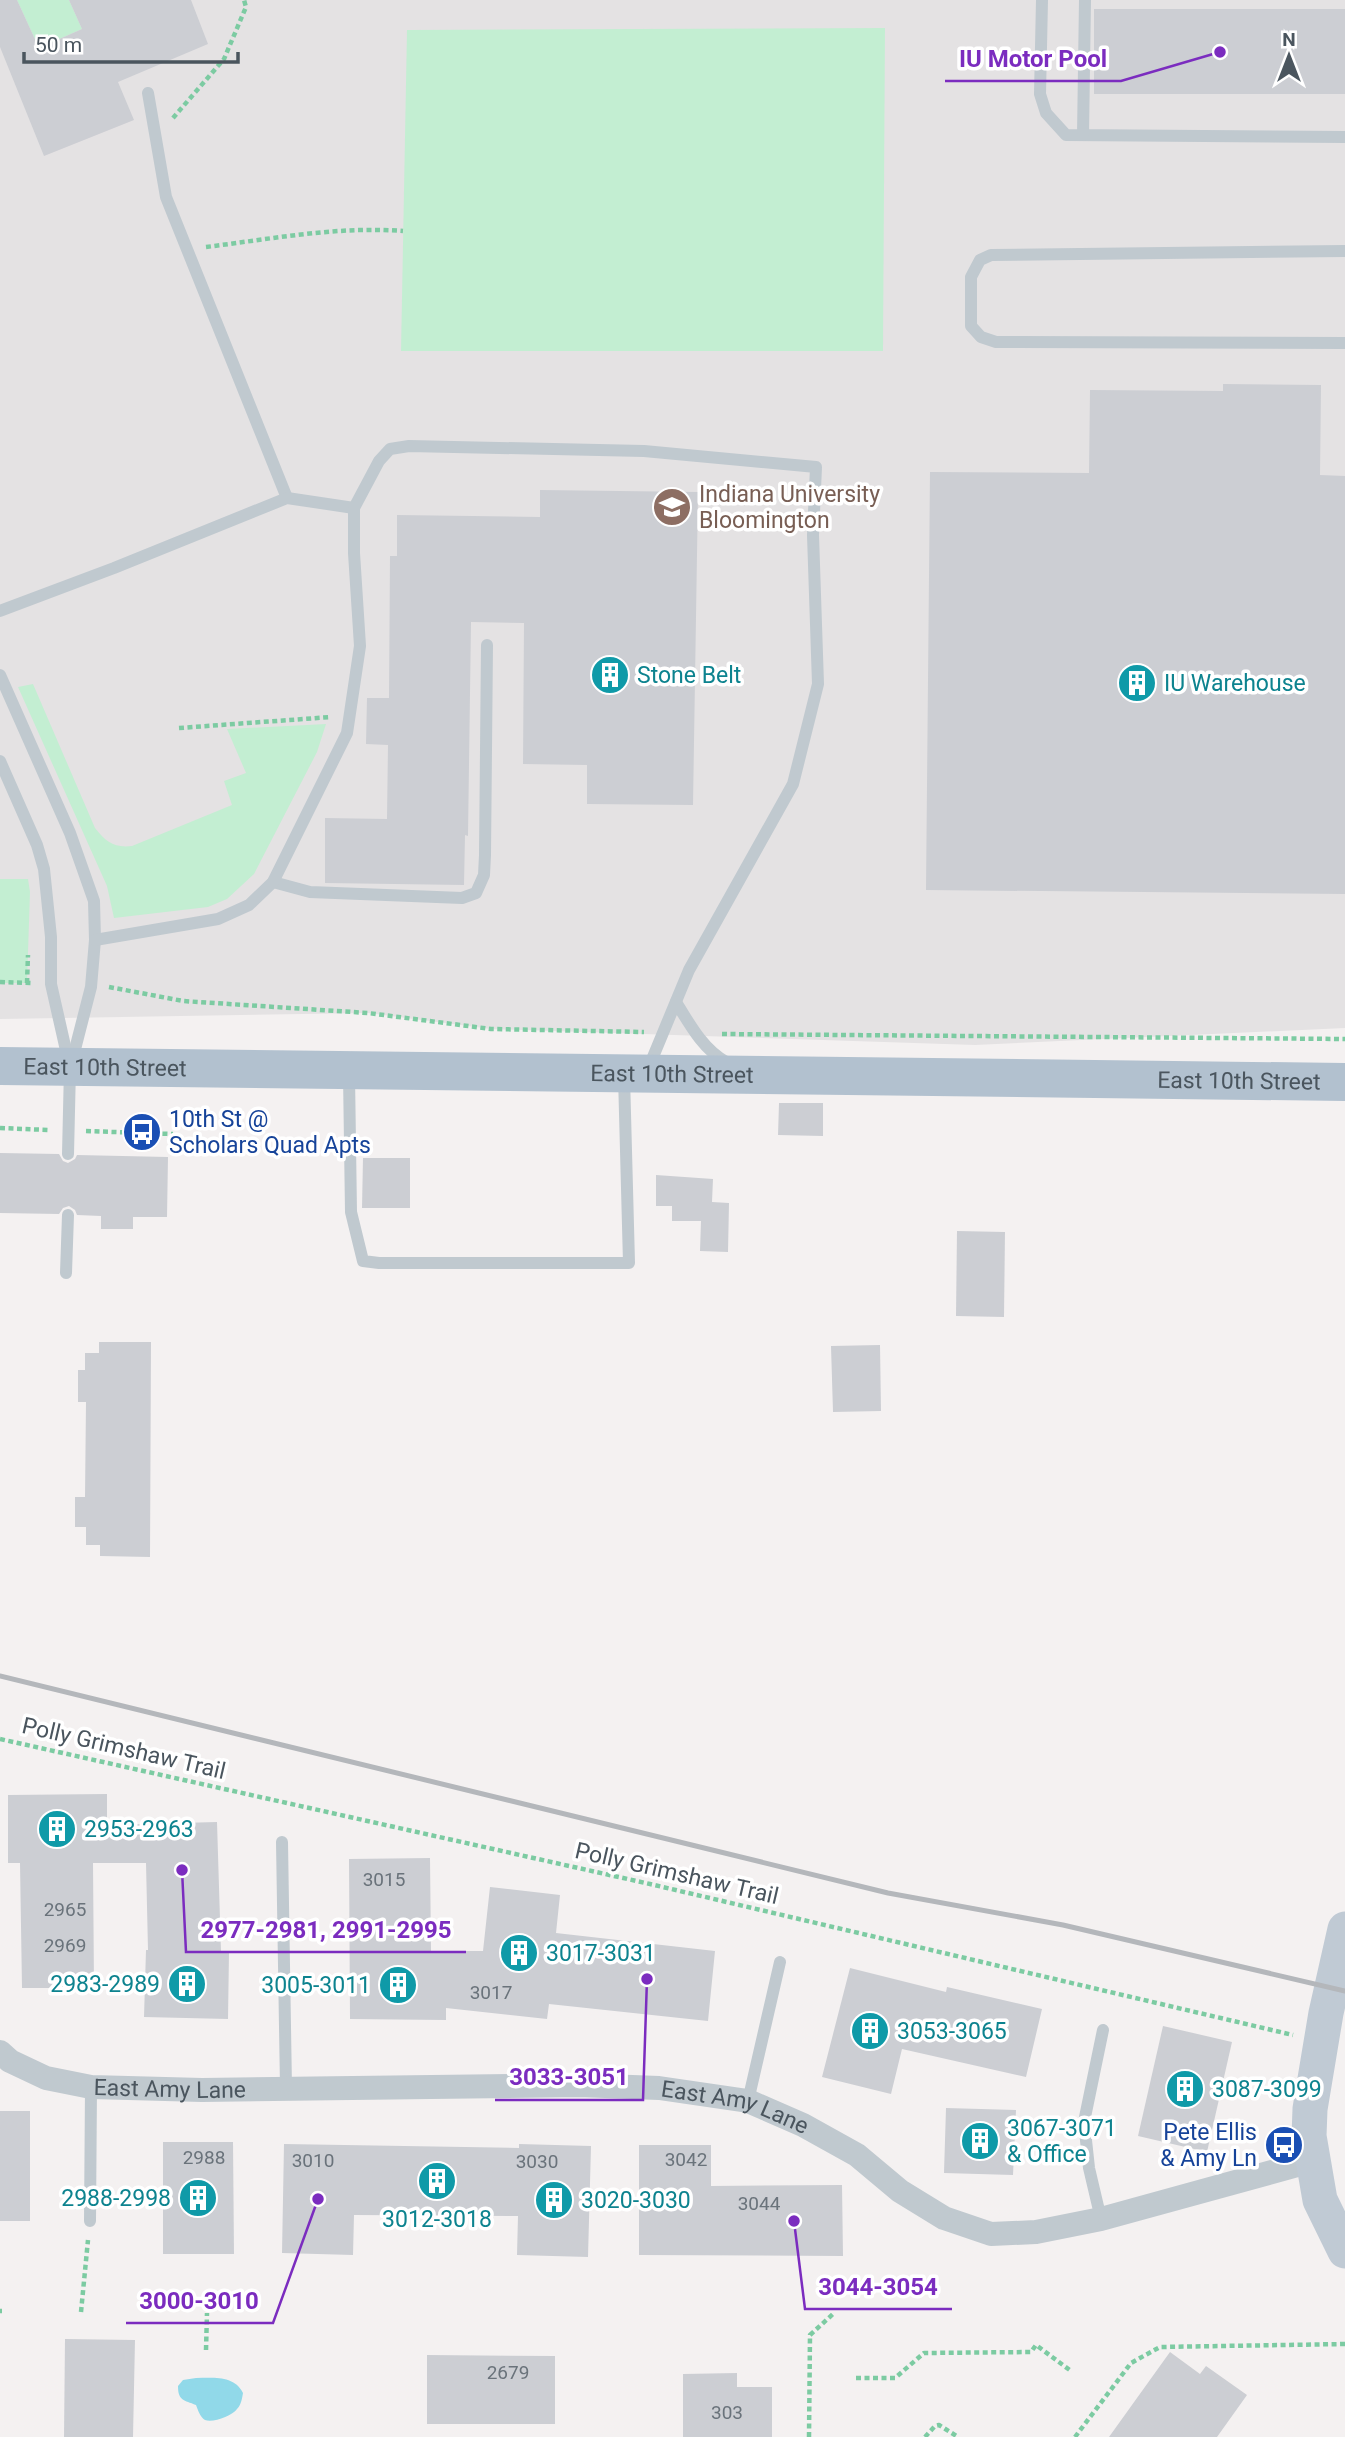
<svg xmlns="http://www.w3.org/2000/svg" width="1345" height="2437" viewBox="0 0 1345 2437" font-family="Roboto,sans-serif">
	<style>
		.education { fill: #e4e2e3 }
		.green { fill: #c3eed2 }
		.water { fill: #91d9e9 }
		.building { fill: #ccced3 }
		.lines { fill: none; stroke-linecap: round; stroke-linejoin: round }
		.path { stroke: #7ccba2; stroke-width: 4.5; stroke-dasharray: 5 3.5; stroke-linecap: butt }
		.lane { stroke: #c0c9cf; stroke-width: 12 }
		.street { stroke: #c0c9cf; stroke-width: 24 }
		.secondary { stroke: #c0cad4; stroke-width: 35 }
		.primary { stroke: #b2c1cf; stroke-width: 38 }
		.rail { stroke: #b4b7bb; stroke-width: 5 }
		.labels { text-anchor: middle; stroke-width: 7; stroke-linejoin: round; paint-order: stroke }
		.number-label { font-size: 19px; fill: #6a737b }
		.education-label { font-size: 23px; fill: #785e54; stroke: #fff; text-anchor: start }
		.culture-label { font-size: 23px; fill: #0d838f; stroke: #fff; text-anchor: start }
		.street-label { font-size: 23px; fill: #4a555e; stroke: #fff }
		.transit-label { font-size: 23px; fill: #164399; stroke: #fff; text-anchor: start }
		.leader { fill: none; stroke: #7b2cbf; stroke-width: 2.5 }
		.callout-dot { fill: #7b2cbf; stroke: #fff; stroke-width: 2.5 }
		.callout-label { font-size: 24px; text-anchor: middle; font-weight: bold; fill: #7b2cbf; stroke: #fff; stroke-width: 7; stroke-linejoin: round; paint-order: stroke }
	</style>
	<rect width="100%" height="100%" fill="#f4f1f1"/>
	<polygon class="education" points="0,0 1345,0 1345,1028 975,1045 491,1029 368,1013 0,1019"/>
	<g class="green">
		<polygon points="17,0 69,0 82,29 39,48"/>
		<polygon points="885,28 883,351 401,351 407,30"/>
		<path d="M33 684 95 828C106 842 114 848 132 846L232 805 224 781 246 773 227 729 326 724 317 752 254 874 227 899 208 907 114 918 107 886 18 687Z"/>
		<polygon points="0,879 28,879 30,892 27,983 0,983"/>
	</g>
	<path class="water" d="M196 2378C213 2378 234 2375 243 2393 242 2399 241 2405 237 2409 232 2416 213 2423 205 2420 200 2417 198 2410 196 2405 184 2400 178 2401 178 2386L183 2380Z"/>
	<g class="building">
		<polygon points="0,0 17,0 39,48 82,29 69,0 191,0 208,44 118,82 134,120 44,156 0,47"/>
		<rect x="1094" y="9" width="251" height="85"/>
		<polygon points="1223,384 1321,385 1320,475 1345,476 1345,894 926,890 930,472 1089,473 1090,390 1223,391"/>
		<polygon points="540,490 698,492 693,805 587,804 587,765 523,764 524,623 471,622 468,836 465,835 464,885 325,883 325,818 387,819 388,745 366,744 367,698 389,698 390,556 397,556 397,515 540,517"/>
		<polygon points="779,1103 823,1103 823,1136 778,1135"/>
		<polygon points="0,1153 59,1154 63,1161 68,1163 75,1159 77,1155 168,1157 167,1217 133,1217 133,1229 101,1229 101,1216 77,1215 75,1210 69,1206 63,1208 59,1214 0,1213"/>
		<polygon points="363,1158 410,1158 410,1208 362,1208"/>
		<polygon points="656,1175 713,1179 712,1202 729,1203 728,1252 700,1251 701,1221 672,1221 672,1206 656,1206"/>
		<polygon points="957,1231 1005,1232 1004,1317 956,1316"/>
		<polygon points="99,1342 151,1342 150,1557 100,1556 100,1545 86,1545 86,1527 75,1527 75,1497 85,1497 86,1402 78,1402 78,1370 85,1370 85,1353 99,1353"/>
		<polygon points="880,1345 881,1411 833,1412 831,1346"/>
		<polygon points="107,1794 107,1825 217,1822 221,1952 229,1952 228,2019 144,2017 146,1950 148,1950 146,1863 93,1863 94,1988 22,1988 20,1863 8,1863 8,1795"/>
		<polygon points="430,1858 431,1951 483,1951 490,1887 560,1895 556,1933 715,1951 708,2021 549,2004 547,2019 446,2008 446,2020 350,2019 349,1859"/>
		<polygon points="850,1968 946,1992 947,1987 1042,2009 1026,2077 902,2049 891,2094 822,2077"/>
		<polygon points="1163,2026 1232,2042 1207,2152 1138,2136"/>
		<polygon points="946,2108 1016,2110 1013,2175 944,2173"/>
		<rect x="0" y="2111" width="30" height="110"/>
		<polygon points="163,2142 233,2142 234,2254 163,2254"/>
		<polygon points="284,2144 519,2148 519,2144 591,2146 588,2257 517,2255 518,2216 354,2215 353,2255 282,2253"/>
		<polygon points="639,2145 711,2145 711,2186 842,2185 843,2256 639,2255"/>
		<polygon points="65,2339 135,2340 133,2437 64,2437"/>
		<polygon points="1170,2352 1200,2374 1206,2366 1247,2395 1217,2437 1109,2437"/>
		<polygon points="427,2355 555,2356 555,2424 427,2424"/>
		<polygon points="737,2373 737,2387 772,2387 772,2437 683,2437 683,2374"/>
	</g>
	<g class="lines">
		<g class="path">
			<polyline points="173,118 224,59 246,7 244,0"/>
			<path d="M206 247C271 239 337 226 403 231"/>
			<polyline points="179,728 331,717"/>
			<polyline points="0,982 31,983"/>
			<polyline points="27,983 28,955"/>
			<polyline points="109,987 183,1001 368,1013 491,1029 644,1032"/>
			<polyline points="722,1034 1345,1039"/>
			<polyline points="0,1128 49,1130"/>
			<polyline points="86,1131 173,1134"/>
			<polyline points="0,1739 650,1884 1293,2035"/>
			<polyline points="0,2311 2,2311"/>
			<polyline points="81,2312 88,2240"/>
			<polyline points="206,2350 207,2313"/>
			<polyline points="856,2378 895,2378 924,2353 1031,2352 1036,2345 1071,2371"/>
			<polyline points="809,2437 810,2335 833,2314"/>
			<polyline points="925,2437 935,2426 939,2425 958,2437"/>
			<polyline points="1075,2437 1131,2363 1160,2347 1345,2344"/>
		</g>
		<g class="lane">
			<polyline points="1042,0 1040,94 1046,113 1066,135 1345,137"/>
			<polyline points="148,93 166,197 287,498"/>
			<polyline points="1083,135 1085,0"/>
			<polyline points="1345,251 991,255 980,260 971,277 971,326 981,337 996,342 1345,343"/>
			<polyline points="0,611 114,568 287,498 354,508"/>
			<polyline points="0,675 70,833 94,901 95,940 91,987 72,1061"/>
			<polyline points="0,761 37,845 44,869 51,937 51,984 70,1068 68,1154"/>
			<polyline points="273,882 310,892 462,898 476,893 484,875 485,855 487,645"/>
			<polyline points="95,940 218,919 249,905 273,882 347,733 360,646 354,553 354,508 379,461 390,449 409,446 644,451 816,467 813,535 818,684 793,784 689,970 648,1069"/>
			<path d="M676 1002C690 1025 703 1049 726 1062"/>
			<polyline points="349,1075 351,1212 363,1261 379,1263 629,1263 624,1076"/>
			<polyline points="66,1273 68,1215"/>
			<polyline points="282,1842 286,2088"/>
			<polyline points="748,2101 780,1962"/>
			<polyline points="1101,2219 1089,2168 1084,2122 1103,2030"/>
			<polyline points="90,2221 91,2087"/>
		</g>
		<path class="street" id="s1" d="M0 2052 10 2061 46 2078 91 2087 202 2090 579 2085 659 2088 748 2101 803 2125 857 2155 900 2191 944 2218 991 2234 1036 2232 1101 2219 1312 2161"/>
		<polyline class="secondary" points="1345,1929 1326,2013 1310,2109 1309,2136 1320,2200 1345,2251"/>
		<path class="primary" id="s2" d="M0 1066 1345 1082"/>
		<polyline class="rail" points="0,1676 888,1893 1063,1925 1345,1991"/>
	</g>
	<defs>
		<symbol id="university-disc" viewBox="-11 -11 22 22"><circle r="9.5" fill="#8d6e63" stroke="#fff"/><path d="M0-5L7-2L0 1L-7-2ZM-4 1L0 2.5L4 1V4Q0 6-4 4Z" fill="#fff"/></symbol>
		<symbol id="building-disc" viewBox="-11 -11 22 22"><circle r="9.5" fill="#0f9aa8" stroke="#fff"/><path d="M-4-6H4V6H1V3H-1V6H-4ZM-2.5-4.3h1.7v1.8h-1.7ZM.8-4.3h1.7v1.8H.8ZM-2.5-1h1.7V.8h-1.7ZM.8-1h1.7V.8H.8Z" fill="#fff"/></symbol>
		<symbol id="bus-disc" viewBox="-11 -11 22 22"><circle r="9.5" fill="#1a4fb4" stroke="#fff"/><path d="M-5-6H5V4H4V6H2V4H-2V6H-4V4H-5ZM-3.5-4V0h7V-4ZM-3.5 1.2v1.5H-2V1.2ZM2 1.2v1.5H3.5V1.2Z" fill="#fff"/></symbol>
	</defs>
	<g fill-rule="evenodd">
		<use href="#university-disc" x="650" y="485" width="44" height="44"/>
		<use href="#building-disc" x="588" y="653" width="44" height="44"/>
		<use href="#building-disc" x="1115" y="661" width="44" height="44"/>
		<use href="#bus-disc" x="120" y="1110" width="44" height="44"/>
		<use href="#building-disc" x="35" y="1807" width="44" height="44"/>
		<use href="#building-disc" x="497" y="1931" width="44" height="44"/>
		<use href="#building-disc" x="165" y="1962" width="44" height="44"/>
		<use href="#building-disc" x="376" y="1963" width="44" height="44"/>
		<use href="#building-disc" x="848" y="2009" width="44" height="44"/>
		<use href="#building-disc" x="1163" y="2067" width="44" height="44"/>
		<use href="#building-disc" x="958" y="2119" width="44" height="44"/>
		<use href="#bus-disc" x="1262" y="2123" width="44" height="44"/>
		<use href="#building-disc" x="415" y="2159" width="44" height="44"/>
		<use href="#building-disc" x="176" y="2176" width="44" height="44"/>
		<use href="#building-disc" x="532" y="2178" width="44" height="44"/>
	</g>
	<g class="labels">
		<g class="number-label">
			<text x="384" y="1886">3015</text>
			<text x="65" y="1916">2965</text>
			<text x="65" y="1952">2969</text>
			<text x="491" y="1999">3017</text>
			<text x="204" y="2164">2988</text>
			<text x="686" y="2166">3042</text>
			<text x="313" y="2167">3010</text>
			<text x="537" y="2168">3030</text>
			<text x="759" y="2210">3044</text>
			<text x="508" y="2379">2679</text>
			<text x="727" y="2419">303</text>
		</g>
		<g class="education-label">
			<text x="699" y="502">Indiana University<tspan x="699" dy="26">Bloomington</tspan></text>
		</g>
		<g class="culture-label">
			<text x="637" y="683">Stone Belt</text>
			<text x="1164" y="691">IU Warehouse</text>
			<text x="84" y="1837">2953-2963</text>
			<text x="546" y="1961">3017-3031</text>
			<text x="160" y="1992" text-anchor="end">2983-2989</text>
			<text x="371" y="1993" text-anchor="end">3005-3011</text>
			<text x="897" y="2039">3053-3065</text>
			<text x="1212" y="2097">3087-3099</text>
			<text x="1007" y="2136">3067-3071<tspan x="1007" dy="26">&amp; Office</tspan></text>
			<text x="171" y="2206" text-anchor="end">2988-2998</text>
			<text x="581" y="2208">3020-3030</text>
			<text x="437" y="2227" text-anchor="middle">3012-3018</text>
		</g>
		<g class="street-label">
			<text dy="8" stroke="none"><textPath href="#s2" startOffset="105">East 10th Street</textPath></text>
			<text dy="8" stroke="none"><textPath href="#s2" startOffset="672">East 10th Street</textPath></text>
			<text dy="8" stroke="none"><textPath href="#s2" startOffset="1239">East 10th Street</textPath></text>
			<text transform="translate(124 1748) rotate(13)" y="8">Polly Grimshaw Trail</text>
			<text transform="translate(677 1873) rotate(13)" y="8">Polly Grimshaw Trail</text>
			<text dy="8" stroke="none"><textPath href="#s1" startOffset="178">East Amy Lane</textPath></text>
			<text dy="8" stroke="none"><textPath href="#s1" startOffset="746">East Amy Lane</textPath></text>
		</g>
		<g class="transit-label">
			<text x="169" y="1127">10th St @<tspan x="169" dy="26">Scholars Quad Apts</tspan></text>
			<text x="1257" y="2140" text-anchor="end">Pete Ellis<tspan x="1257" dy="26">&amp; Amy Ln</tspan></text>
		</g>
	</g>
	<path class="leader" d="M1220 52L1121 81H945M182 1870L186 1952H466M647 1979L643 2100H495M794 2221L805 2309H952M318 2199L273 2323H126"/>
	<g class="callout-dot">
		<circle cx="1220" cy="52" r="7"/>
		<circle cx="182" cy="1870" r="7"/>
		<circle cx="647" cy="1979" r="7"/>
		<circle cx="794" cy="2221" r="7"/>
		<circle cx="318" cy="2199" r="7"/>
	</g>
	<g class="callout-label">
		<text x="1033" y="67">IU Motor Pool</text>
		<text x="326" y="1938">2977-2981, 2991-2995</text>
		<text x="569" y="2085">3033-3051</text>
		<text x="878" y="2295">3044-3054</text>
		<text x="199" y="2309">3000-3010</text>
	</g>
	<g transform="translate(1289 56)" stroke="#ffffff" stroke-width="5" paint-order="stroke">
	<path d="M0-5L12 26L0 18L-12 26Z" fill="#4a555e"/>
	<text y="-10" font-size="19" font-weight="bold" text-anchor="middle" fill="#4a555e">N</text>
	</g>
	<path d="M24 52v10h214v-10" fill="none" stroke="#4a555e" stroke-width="3.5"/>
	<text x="35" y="52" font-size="21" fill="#4a555e" stroke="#ffffff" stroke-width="5" paint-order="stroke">50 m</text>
</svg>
